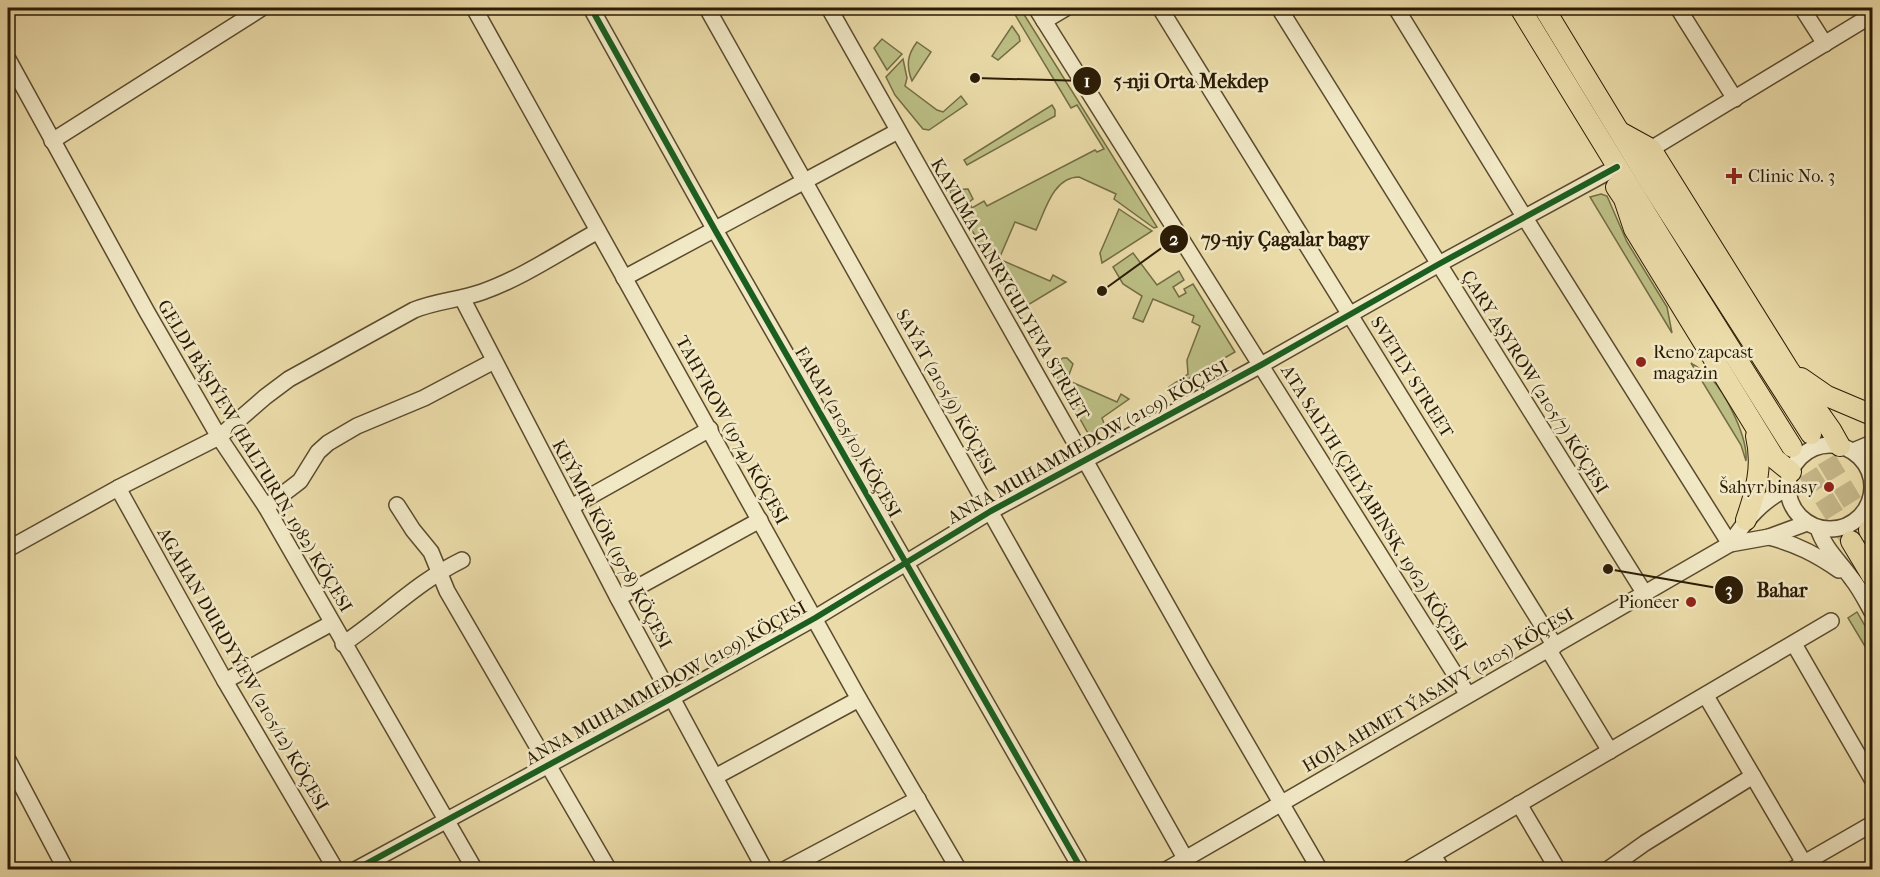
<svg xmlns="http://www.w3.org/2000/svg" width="1880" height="877" viewBox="0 0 1880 877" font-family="'IM FELL French Canon',serif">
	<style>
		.green { fill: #bbbe84; stroke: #736c44; stroke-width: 1.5 }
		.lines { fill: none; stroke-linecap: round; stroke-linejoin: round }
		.major-tunnel { stroke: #c4b587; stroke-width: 20; stroke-dasharray: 20 10; stroke-linecap: butt }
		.minor-casing { stroke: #5b4b2e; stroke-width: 18 }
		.major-casing { stroke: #2b1b05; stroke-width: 22 }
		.minor { stroke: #f1e8c6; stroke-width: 15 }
		.major { stroke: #eadba8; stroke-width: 20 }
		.cycleway-casing { stroke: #f1e8c6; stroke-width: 10 }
		.cycleway { stroke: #1b5e20; stroke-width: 6 }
		.poi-dot { fill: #8f2418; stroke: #f1e8c6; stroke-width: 2 }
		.labels { text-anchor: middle; stroke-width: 5; stroke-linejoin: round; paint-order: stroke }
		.poi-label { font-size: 18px; fill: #2b1b05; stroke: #f1e8c6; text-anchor: start }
		.street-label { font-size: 18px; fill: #2b1b05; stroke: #f1e8c6 }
		.leader { fill: none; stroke: #2b1b05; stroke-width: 2 }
		.callout-dot { fill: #2b1b05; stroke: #f1e8c6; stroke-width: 2 }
		.mark-label { font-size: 18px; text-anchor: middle; font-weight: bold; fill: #fff }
		.callout-label { font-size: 20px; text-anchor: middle; font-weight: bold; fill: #2b1b05; stroke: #f1e8c6; stroke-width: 5; stroke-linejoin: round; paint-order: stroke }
	</style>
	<rect width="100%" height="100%" fill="#eadba8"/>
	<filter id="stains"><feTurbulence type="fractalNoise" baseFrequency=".00333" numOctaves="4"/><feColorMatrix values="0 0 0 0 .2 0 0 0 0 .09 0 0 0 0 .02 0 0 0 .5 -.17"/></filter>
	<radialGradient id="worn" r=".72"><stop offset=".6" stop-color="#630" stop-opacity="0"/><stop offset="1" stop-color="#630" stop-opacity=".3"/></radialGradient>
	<g class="green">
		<path d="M1011 8H1020L1157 227 1154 228 1114 199 1116 194 1079 177C1053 177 1045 211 1036 230L1015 222 999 259 1050 281 1053 275 1066 282 1018 311 949 190 968 189 973 199 969 202 972 208 984 201 987 206 1095 150 1097 152 1104 149 1077 105 1071 108Z"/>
		<polygon points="1012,26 1019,36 1020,41 998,60 992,56"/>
		<polygon points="882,39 902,54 887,70 874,48"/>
		<path d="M917 42 931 52 912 81C906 66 907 55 917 42Z"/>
		<polygon points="903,59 907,78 905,86 937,110 943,112 961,96 967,104 929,130 923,129 895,95 886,77"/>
		<polygon points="1052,105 1055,110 1055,116 967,165 964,160"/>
		<polygon points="1601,194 1607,196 1627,242 1667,307 1672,333 1590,197"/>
		<polygon points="1119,209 1152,231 1102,263 1100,253"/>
		<polygon points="1133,253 1157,285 1179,271 1184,280 1173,287 1179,297 1186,293 1184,289 1193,284 1235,352 1169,390 1169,387 1188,374 1187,360 1200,326 1192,322 1194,316 1153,299 1143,322 1133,318 1142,296 1123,284 1113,267"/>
		<polygon points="1063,358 1067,358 1073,364 1067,380 1117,402 1121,394 1129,399 1102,418 1105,426 1089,435 1051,367"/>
		<path d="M1691 363C1697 367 1705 371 1710 377 1726 394 1748 437 1746 461L1741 445Z"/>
		<polygon points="1857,612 1872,638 1872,658 1848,618"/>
	</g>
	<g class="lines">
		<g class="major-tunnel">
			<polyline points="1811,434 1869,530"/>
			<polyline points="1792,447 1851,541"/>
		</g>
		<defs>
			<g id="minor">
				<polyline points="474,8 859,699 959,870"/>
				<polyline points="591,8 715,230 1082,870"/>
				<polyline points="707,8 1185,858"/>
				<polyline points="829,8 1202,667 1320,870"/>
				<polyline points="1036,8 1468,695"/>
				<polyline points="1160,8 1555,646"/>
				<polyline points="1279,8 1645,594"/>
				<polyline points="1396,8 1525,218 1730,544"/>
				<polyline points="1678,8 1735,99"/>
				<polyline points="1802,8 1825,44"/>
				<polyline points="1044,21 1066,8"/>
				<polyline points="8,59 147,312 219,437 266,507 475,870"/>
				<polyline points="52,141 262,8"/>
				<polyline points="1651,149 1872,15"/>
				<polyline points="624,278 898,131"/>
				<polyline points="462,298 618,598 765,870"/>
				<circle cx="1830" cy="487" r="42"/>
				<polyline points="1853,451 1872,443"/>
				<polyline points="118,488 225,681 336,870"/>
				<polyline points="397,505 413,530 431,552 447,591 609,870"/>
				<polyline points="266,507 300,481 318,452 328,443 357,426 424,398 494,361"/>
				<polyline points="571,507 710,429"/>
				<path d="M1818 528C1824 548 1840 562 1852 579 1860 589 1866 601 1872 612"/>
				<path d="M1769 537C1796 544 1816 554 1839 570"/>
				<path d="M1730 544C1745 521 1762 500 1788 488"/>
				<path d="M8 549 118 488 219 437 265 397 289 379 414 310C436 301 459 300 482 292 522 278 560 252 598 231"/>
				<polyline points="618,598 760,520"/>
				<path d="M343 644C385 616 417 582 462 560"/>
				<polyline points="1794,644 1872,779"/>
				<polyline points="1548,649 1610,751"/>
				<polyline points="225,681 332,623"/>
				<polyline points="1706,696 1804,863"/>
				<polyline points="8,760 66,870"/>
				<polyline points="715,777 859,699"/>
				<polyline points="1519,804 1558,870"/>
				<polyline points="1433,855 1442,870"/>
				<polyline points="355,870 672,698 815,618 991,511 1261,365 1439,264 1617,167"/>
				<polyline points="784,870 918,799"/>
				<polyline points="1166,870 1730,544 1769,537 1807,523"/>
				<polyline points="1407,870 1831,621"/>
				<polyline points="1607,870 1645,843 1753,776"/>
				<polyline points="1792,870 1872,824"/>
			</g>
			<g id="major">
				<polyline points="1520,8 1661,238 1792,447"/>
				<polyline points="1544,8 1651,184 1811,434"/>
				<polyline points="1620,132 1651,149 1789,370 1831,430 1840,446"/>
				<polyline points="1616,187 1624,199 1634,229 1775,459 1791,472"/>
				<polyline points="1801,378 1827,396 1872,415"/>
				<path d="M1746 520C1756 491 1763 466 1756 436"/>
				<polyline points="1869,530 1872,535"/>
				<polyline points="1851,541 1872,576"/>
			</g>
		</defs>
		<use href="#minor" class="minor-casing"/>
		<use href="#major" class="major-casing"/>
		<use href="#minor" class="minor"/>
		<use href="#major" class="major"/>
		<defs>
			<g id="cycleway">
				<polyline points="591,8 715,230 1082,870"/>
				<polyline points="355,870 672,698 815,618 991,511 1261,365 1439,264 1617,167"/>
			</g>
		</defs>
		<use href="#cycleway" class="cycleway-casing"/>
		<use href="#cycleway" class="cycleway"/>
	</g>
	<g class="poi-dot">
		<path d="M1731 167h6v6h6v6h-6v6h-6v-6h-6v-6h6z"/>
		<circle cx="1641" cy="362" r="6"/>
		<circle cx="1829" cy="487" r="6"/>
		<circle cx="1691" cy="602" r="6"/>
	</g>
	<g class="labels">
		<g class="poi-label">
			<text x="1748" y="182">Clinic No. 3</text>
			<text x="1653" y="358">Reno zapcast<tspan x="1653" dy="21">magazin</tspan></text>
			<text x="1817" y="493" text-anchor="end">Šahyr binasy</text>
			<text x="1679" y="608" text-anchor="end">Pioneer</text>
		</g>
		<g class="street-label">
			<text transform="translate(1010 289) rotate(60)" y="6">KAYUMA TANRYGULYEVA STREET</text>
			<text transform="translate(1412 377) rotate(58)" y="6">SVETLY STREET</text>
			<text transform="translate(1535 382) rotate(58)" y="6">ÇARY AŞYROW (2105/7) KÖÇESI</text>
			<text transform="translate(946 392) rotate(61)" y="6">SAÝAT (2105/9) KÖÇESI</text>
			<text transform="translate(732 430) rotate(61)" y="6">TAHYROW (1974) KÖÇESI</text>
			<text transform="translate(848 432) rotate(60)" y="6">FARAP (2105/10) KÖÇESI</text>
			<text transform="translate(1088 442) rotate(-29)" y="6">ANNA MUHAMMEDOW (2109) KÖÇESI</text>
			<text transform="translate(255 456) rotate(59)" y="6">GELDI BÄŞIÝEW (HALTURIN, 1982) KÖÇESI</text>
			<text transform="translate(1374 508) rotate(58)" y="6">ATA SALYH (ÇELÝABINSK, 1962) KÖÇESI</text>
			<text transform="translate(612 544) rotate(62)" y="6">KEÝMIR KÖR (1978) KÖÇESI</text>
			<text transform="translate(243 669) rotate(60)" y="6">AGAHAN DURDYÝEW (2105/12) KÖÇESI</text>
			<text transform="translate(666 683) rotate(-29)" y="6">ANNA MUHAMMEDOW (2109) KÖÇESI</text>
			<text transform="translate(1438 690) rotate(-30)" y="6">HOJA AHMET ÝASAWY (2105) KÖÇESI</text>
		</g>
	</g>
	<path class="leader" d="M975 78L1087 81M1102 291L1174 239M1608 569L1729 590"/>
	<g class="callout-dot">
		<circle cx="975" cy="78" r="6"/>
		<circle cx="1102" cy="291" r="6"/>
		<circle cx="1608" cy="569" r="6"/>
		<circle cx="1087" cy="81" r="15"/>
		<circle cx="1174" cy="239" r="15"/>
		<circle cx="1729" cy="590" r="15"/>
	</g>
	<g class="mark-label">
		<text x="1087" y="87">1</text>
		<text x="1174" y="245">2</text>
		<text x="1729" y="596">3</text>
	</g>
	<g class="callout-label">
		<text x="1191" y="88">5-nji Orta Mekdep</text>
		<text x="1285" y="246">79-njy Çagalar bagy</text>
		<text x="1782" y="597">Bahar</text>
	</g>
	<rect width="1880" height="877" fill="none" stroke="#eadba8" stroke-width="30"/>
	<rect x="9" y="9" width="1862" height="859" fill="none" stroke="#2b1b05" stroke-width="3"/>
	<rect x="15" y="15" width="1850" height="847" fill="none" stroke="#2b1b05" stroke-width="1.5"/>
	<rect width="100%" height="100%" filter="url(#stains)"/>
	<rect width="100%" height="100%" fill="url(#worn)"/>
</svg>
